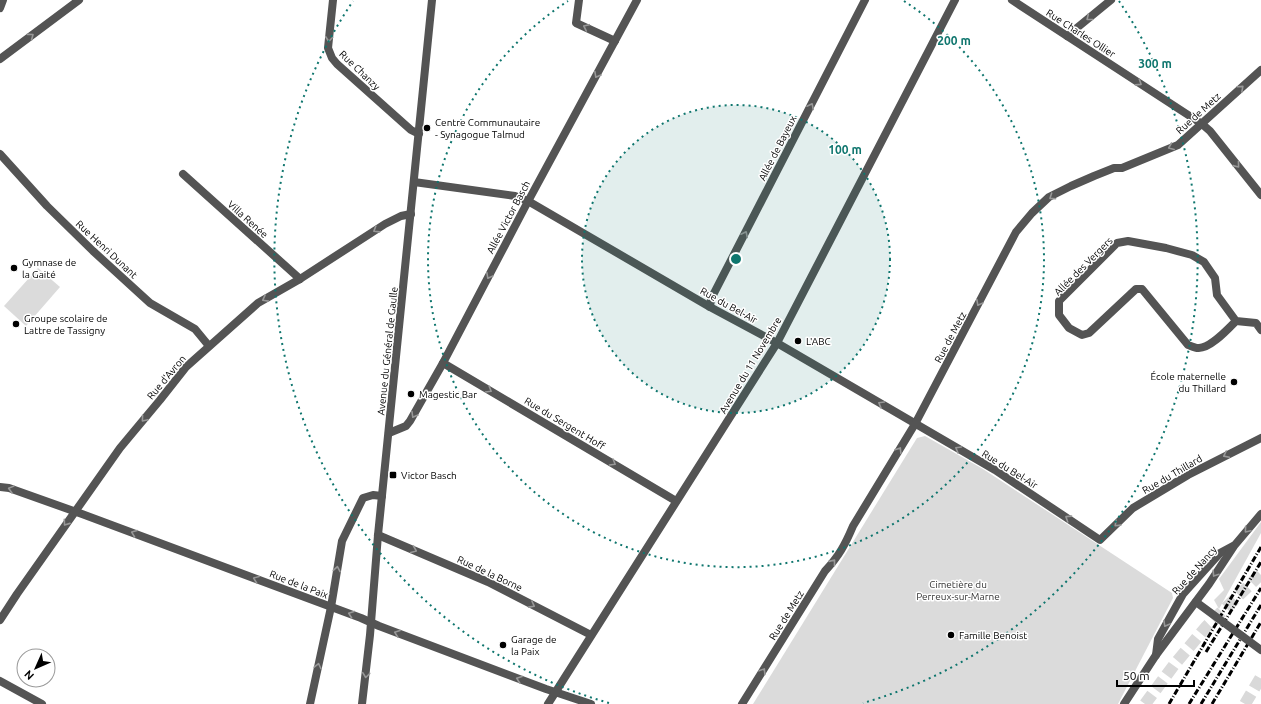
<svg xmlns="http://www.w3.org/2000/svg" width="1261" height="704" viewBox="0 0 1261 704" font-family="Ubuntu,sans-serif">
	<style>
		.green { fill: #dbdbdb }
		.lines { fill: none; stroke-linecap: round; stroke-linejoin: round }
		.motorway-tunnel { stroke: #d9d9d9; stroke-width: 12; stroke-dasharray: 12 6; stroke-linecap: butt }
		.minor { stroke: #545454; stroke-width: 8 }
		.tertiary { stroke: #545454; stroke-width: 8 }
		.rail { stroke: #000; stroke-width: 3; stroke-dasharray: 6 2 1 2; stroke-linecap: butt }
		.minor-bridge { stroke: #545454; stroke-width: 8 }
		.oneway { stroke: #989898 }
		.ring { fill: none; stroke: #0f766e; stroke-width: 2; stroke-dasharray: 2 4 }
		.poi-dot { fill: #000; stroke: #fff; stroke-width: 1.5 }
		.labels { text-anchor: middle; stroke-width: 3; stroke-linejoin: round; paint-order: stroke }
		.street-label { font-size: 10px; fill: #000; stroke: #fff }
		.poi-label { font-size: 10px; fill: #000; stroke: #fff; text-anchor: start }
		.park-label { font-size: 10px; fill: #323232; stroke: #fff }
		.centre { fill: #0f766e; stroke: #fff; stroke-width: 2 }
		.ring-label { font-size: 12px; text-anchor: middle; font-weight: bold; fill: #0f766e; stroke: #fff; stroke-width: 3; stroke-linejoin: round; paint-order: stroke }
	</style>
	<rect width="100%" height="100%" fill="#fff"/>
	<g class="green">
		<polygon points="38,268 60,287 26,326 4,306"/>
		<polygon points="925,436 983,469 1172,593 1173,598 1118,704 753,704 917,438"/>
		<polygon points="1261,522 1261,533 1219,609 1214,600 1224,590 1219,579"/>
	</g>
	<g class="lines">
		<g class="motorway-tunnel">
			<polyline points="1145,704 1174,665 1206,627 1261,574"/>
			<polyline points="1245,704 1261,677"/>
		</g>
		<g class="minor">
			<polyline points="333,0 328,48 332,58 337,64 411,130 419,134"/>
			<polyline points="579,0 576,23 615,41"/>
			<polyline points="1012,0 1202,124 1210,131 1261,195"/>
			<polyline points="0,8 3,0"/>
			<polyline points="1067,36 1111,0"/>
			<polyline points="0,59 79,0"/>
			<polyline points="0,154 47,206 93,251 150,303 195,329 209,346"/>
			<polyline points="183,174 300,279"/>
			<polyline points="414,182 515,196 528,201 710,307 777,343 995,470 1100,540 1133,508 1188,475 1261,438"/>
			<polyline points="710,307 711,299 865,0"/>
			<path d="M1236 321C1228 329 1210 349 1198 348 1195 348 1191 346 1188 345L1142 289H1136L1089 333 1082 335 1069 328 1059 315V301L1117 243 1128 241 1166 248 1192 255 1204 262 1215 278 1217 295 1236 321 1256 323 1261 330"/>
			<polyline points="443,363 676,501"/>
			<polyline points="389,433 406,426 410,421 443,363 525,207 637,0"/>
			<polyline points="0,487 9,488 82,514 361,618 379,626 546,689 591,704"/>
			<polyline points="378,535 488,582 591,635"/>
			<polyline points="0,620 17,594 120,448 160,400 186,367 258,303 300,279 385,224 401,216 411,214"/>
			<polyline points="1156,655 1158,639 1183,594 1220,553 1233,546"/>
			<polyline points="0,681 42,704"/>
			<polyline points="310,704 331,607 342,541 363,498 373,495 382,496"/>
			<path d="M742 704 825 571C839 556 845 545 853 526L915 424 1016 232 1032 213 1049 197 1071 186 1094 176 1114 168H1122L1178 145 1261 70"/>
			<polyline points="1124,704 1156,655 1209,584 1234,546 1261,514"/>
		</g>
		<g class="tertiary">
			<polyline points="362,704 370,635 378,535 432,0"/>
			<polyline points="548,704 777,343 955,0"/>
		</g>
		<g class="rail">
			<polyline points="1206,652 1261,562"/>
			<polyline points="1169,704 1261,547"/>
			<polyline points="1189,704 1261,588"/>
			<polyline points="1201,704 1261,605"/>
			<polyline points="1212,704 1261,622"/>
		</g>
		<polyline class="minor-bridge" points="1196,602 1261,650"/>
	</g>
	<defs><path id="oneway-chevron" d="M-2-3.5L2.5 0L-2 3.5" fill="none" stroke-width="1.6" stroke-linecap="round" stroke-linejoin="round"/></defs>
	<g class="oneway">
		<use href="#oneway-chevron" transform="translate(1089 18) rotate(141)"/>
		<use href="#oneway-chevron" transform="translate(586 27) rotate(-155)"/>
		<use href="#oneway-chevron" transform="translate(31 36) rotate(-37)"/>
		<use href="#oneway-chevron" transform="translate(329 39) rotate(95)"/>
		<use href="#oneway-chevron" transform="translate(597 75) rotate(119)"/>
		<use href="#oneway-chevron" transform="translate(1139 83) rotate(33)"/>
		<use href="#oneway-chevron" transform="translate(1241 88) rotate(-42)"/>
		<use href="#oneway-chevron" transform="translate(811 106) rotate(-63)"/>
		<use href="#oneway-chevron" transform="translate(1171 147) rotate(158)"/>
		<use href="#oneway-chevron" transform="translate(1237 165) rotate(51)"/>
		<use href="#oneway-chevron" transform="translate(1052 197) rotate(146)"/>
		<use href="#oneway-chevron" transform="translate(376 230) rotate(148)"/>
		<use href="#oneway-chevron" transform="translate(745 234) rotate(-63)"/>
		<use href="#oneway-chevron" transform="translate(489 276) rotate(118)"/>
		<use href="#oneway-chevron" transform="translate(265 299) rotate(152)"/>
		<use href="#oneway-chevron" transform="translate(979 303) rotate(118)"/>
		<use href="#oneway-chevron" transform="translate(489 390) rotate(31)"/>
		<use href="#oneway-chevron" transform="translate(881 404) rotate(-150)"/>
		<use href="#oneway-chevron" transform="translate(414 415) rotate(120)"/>
		<use href="#oneway-chevron" transform="translate(144 419) rotate(130)"/>
		<use href="#oneway-chevron" transform="translate(958 449) rotate(-150)"/>
		<use href="#oneway-chevron" transform="translate(899 450) rotate(-58)"/>
		<use href="#oneway-chevron" transform="translate(1226 455) rotate(153)"/>
		<use href="#oneway-chevron" transform="translate(613 463) rotate(31)"/>
		<use href="#oneway-chevron" transform="translate(11 489) rotate(-165)"/>
		<use href="#oneway-chevron" transform="translate(1068 518) rotate(-147)"/>
		<use href="#oneway-chevron" transform="translate(66 523) rotate(125)"/>
		<use href="#oneway-chevron" transform="translate(1117 524) rotate(136)"/>
		<use href="#oneway-chevron" transform="translate(1247 530) rotate(130)"/>
		<use href="#oneway-chevron" transform="translate(134 533) rotate(-159)"/>
		<use href="#oneway-chevron" transform="translate(414 550) rotate(23)"/>
		<use href="#oneway-chevron" transform="translate(833 562) rotate(-51)"/>
		<use href="#oneway-chevron" transform="translate(337 569) rotate(-80)"/>
		<use href="#oneway-chevron" transform="translate(1215 574) rotate(123)"/>
		<use href="#oneway-chevron" transform="translate(256 579) rotate(-159)"/>
		<use href="#oneway-chevron" transform="translate(532 605) rotate(28)"/>
		<use href="#oneway-chevron" transform="translate(351 614) rotate(-160)"/>
		<use href="#oneway-chevron" transform="translate(1166 624) rotate(119)"/>
		<use href="#oneway-chevron" transform="translate(397 633) rotate(-160)"/>
		<use href="#oneway-chevron" transform="translate(318 666) rotate(-77)"/>
		<use href="#oneway-chevron" transform="translate(763 671) rotate(-58)"/>
		<use href="#oneway-chevron" transform="translate(366 675) rotate(97)"/>
		<use href="#oneway-chevron" transform="translate(519 679) rotate(-160)"/>
	</g>
	<circle cx="736" cy="259" r="154" fill="#0f766e" fill-opacity=".12"/>
	<g class="ring">
		<circle cx="736" cy="259" r="154"/>
		<path d="M904 1A308 308 0 1 1 568 1"/>
		<path d="M609 703A462 462 0 0 1 353 1M1119 1A462 462 0 0 1 863 703"/>
	</g>
	<g class="poi-dot">
		<circle cx="427" cy="128" r="4"/>
		<circle cx="14" cy="268" r="4"/>
		<circle cx="16" cy="324" r="4"/>
		<circle cx="798" cy="341" r="4"/>
		<circle cx="1234" cy="382" r="4"/>
		<circle cx="411" cy="394" r="4"/>
		<rect x="389" y="471" width="8" height="8" rx="2"/>
		<circle cx="951" cy="635" r="4"/>
		<circle cx="503" cy="645" r="4"/>
	</g>
	<g class="labels">
		<g class="street-label">
			<text transform="translate(1081 33) rotate(33)" y="4">Rue Charles Ollier</text>
			<text transform="translate(360 70) rotate(44)" y="4">Rue Chanzy</text>
			<text transform="translate(1198 113) rotate(-42)" y="4">Rue de Metz</text>
			<text transform="translate(777 148) rotate(-63)" y="4">Allée de Bayeux</text>
			<text transform="translate(508 217) rotate(-62)" y="4">Allée Victor Basch</text>
			<text transform="translate(248 219) rotate(42)" y="4">Villa Renée</text>
			<text transform="translate(107 249) rotate(43)" y="4">Rue Henri Dunant</text>
			<text transform="translate(1083 266) rotate(-45)" y="4">Allée des Vergers</text>
			<text transform="translate(729 305) rotate(29)" y="4">Rue du Bel-Air</text>
			<text transform="translate(950 337) rotate(-62)" y="4">Rue de Metz</text>
			<text transform="translate(387 351) rotate(-84)" y="4">Avenue du Général de Gaulle</text>
			<text transform="translate(750 365) rotate(-59)" y="4">Avenue du 11 Novembre</text>
			<text transform="translate(166 377) rotate(-50)" y="4">Rue d'Avron</text>
			<text transform="translate(565 423) rotate(31)" y="4">Rue du Sergent Hoff</text>
			<text transform="translate(1010 469) rotate(32)" y="4">Rue du Bel-Air</text>
			<text transform="translate(1172 474) rotate(-30)" y="4">Rue du Thillard</text>
			<text transform="translate(1194 570) rotate(-48)" y="4">Rue de Nancy</text>
			<text transform="translate(490 573) rotate(25)" y="4">Rue de la Borne</text>
			<text transform="translate(299 584) rotate(21)" y="4">Rue de la Paix</text>
			<text transform="translate(786 615) rotate(-58)" y="4">Rue de Metz</text>
		</g>
		<g class="poi-label">
			<text x="435" y="126">Centre Communautaire<tspan x="435" dy="12">- Synagogue Talmud</tspan></text>
			<text x="22" y="266">Gymnase de<tspan x="22" dy="12">la Gaité</tspan></text>
			<text x="24" y="322">Groupe scolaire de<tspan x="24" dy="12">Lattre de Tassigny</tspan></text>
			<text x="806" y="345">L'ABC</text>
			<text x="1226" y="380" text-anchor="end">École maternelle<tspan x="1226" dy="12">du Thillard</tspan></text>
			<text x="419" y="398">Magestic Bar</text>
			<text x="401" y="479">Victor Basch</text>
			<text x="959" y="639">Famille Benoist</text>
			<text x="511" y="643">Garage de<tspan x="511" dy="12">la Paix</tspan></text>
		</g>
		<g class="park-label">
			<text x="958" y="588">Cimetière du<tspan x="958" dy="12">Perreux-sur-Marne</tspan></text>
		</g>
	</g>
	<circle cx="736" cy="259" r="6" class="centre"/>
	<g class="ring-label">
		<text x="954" y="45">200 m</text>
		<text x="1155" y="68">300 m</text>
		<text x="845" y="154">100 m</text>
	</g>
	<g transform="translate(36 668) rotate(225)"><circle r="19" fill="#ffffff" stroke="#999999"/>
	<path d="M0-3L7 15L0 10L-7 15Z" fill="#000000"/>
	<text y="-6" font-size="11" font-weight="bold" text-anchor="middle" fill="#000000">N</text>
	</g>
	<path d="M1117 680v6h77v-6" fill="none" stroke="#000000" stroke-width="2"/>
	<text x="1123" y="680" font-size="12" fill="#000000" stroke="#ffffff" stroke-width="3" paint-order="stroke">50 m</text>
</svg>
